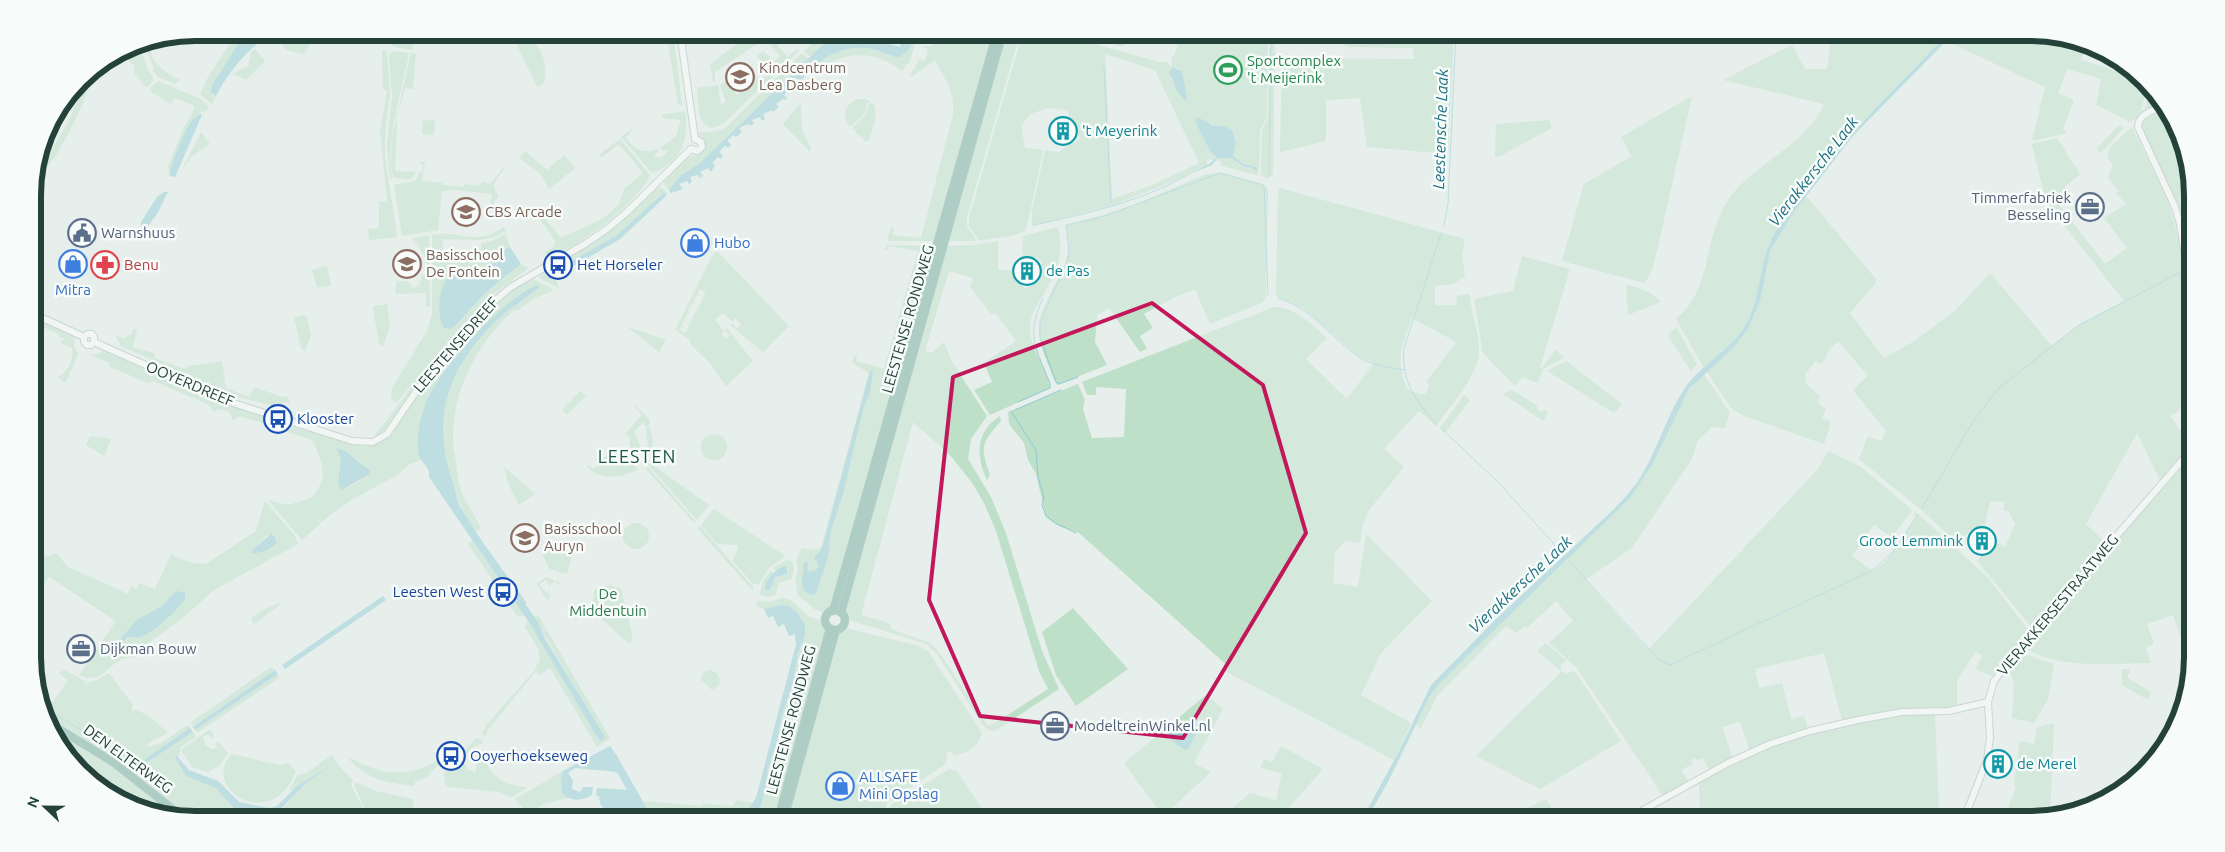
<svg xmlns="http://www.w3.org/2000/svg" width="2225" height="852" viewBox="0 0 2225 852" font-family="Ubuntu,sans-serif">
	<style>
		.green { fill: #bfe0c8; fill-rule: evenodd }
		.water { fill: #8ec9d4 }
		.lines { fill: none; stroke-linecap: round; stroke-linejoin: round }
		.stream { stroke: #8ec9d4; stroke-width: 1 }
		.tertiary-casing { stroke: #a8b8b2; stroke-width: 8 }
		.primary-casing { stroke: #c2cac8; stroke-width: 9 }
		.tertiary { stroke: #fff; stroke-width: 6 }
		.primary { stroke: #6aa596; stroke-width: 8 }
		.marked { fill: none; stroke: #c2185b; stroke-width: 4; stroke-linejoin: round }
		.labels { text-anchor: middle; stroke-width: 5; stroke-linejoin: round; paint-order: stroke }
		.leisure-label { font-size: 15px; fill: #27864d; stroke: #f7fbf9; text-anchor: start }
		.education-label { font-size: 15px; fill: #785e54; stroke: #f7fbf9; text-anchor: start }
		.culture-label { font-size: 15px; fill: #0d838f; stroke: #f7fbf9; text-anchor: start }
		.service-label { font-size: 15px; fill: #4e5e75; stroke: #f7fbf9; text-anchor: start }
		.shop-label { font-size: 15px; fill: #366cbe; stroke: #f7fbf9; text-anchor: start }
		.health-label { font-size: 15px; fill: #be3a42; stroke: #f7fbf9; text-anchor: start }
		.transit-label { font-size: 15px; fill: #164399; stroke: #f7fbf9; text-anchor: start }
		.street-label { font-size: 15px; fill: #24423a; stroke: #f7fbf9 }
		.park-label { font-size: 15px; fill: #2d7a4b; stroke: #f7fbf9 }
		.water-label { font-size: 16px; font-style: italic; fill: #1c6f80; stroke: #f7fbf9 }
		.quarter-label { font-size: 18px; letter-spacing: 1px; fill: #1f5548; stroke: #f7fbf9 }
		.rim { fill: none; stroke: #24423a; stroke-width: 6 }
	</style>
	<rect width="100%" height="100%" fill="#e6efeb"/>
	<g class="green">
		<polygon points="397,32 411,33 413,50 394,47 391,44"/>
		<polygon points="753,32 766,33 769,36 715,72 715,82 713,82 710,64"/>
		<path d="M1027 32 1055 33 1159 62H1167L1170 66 1172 65 1171 56 1174 57 1181 33H1268L1267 117 1260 130 1259 171C1251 164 1241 164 1233 156L1236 142 1232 130 1195 119 1210 151 1217 157 1214 160 1207 159V165L1189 175 1113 205 1032 226V212L1045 150 1058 152 1080 139 1067 110 1048 108 1030 114 1021 126 1025 148 1043 150 1026 230 1015 235 979 241 969 226V218L1020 42 1022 36ZM1105 54 1155 70 1199 163 1150 186 1112 199ZM1175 67 1180 69 1187 97 1184 100 1170 78Z"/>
		<polygon points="2030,32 2082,41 2087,44 2081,60 2142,79 2145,92 2141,115 2130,122 2096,105 2101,79 2067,69 2058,93 2074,100 2063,129 2067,133 2032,141 2045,87 1946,41 1954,33"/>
		<polygon points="234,33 245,33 217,77 212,95 216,96 212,104 200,94 208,77 230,44"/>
		<polygon points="277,33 297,33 305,37 307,36 311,44 303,54 286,50 274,35"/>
		<polygon points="661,33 673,33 682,105 678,105 668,43 663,43"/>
		<polygon points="823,33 835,33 810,57 804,51"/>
		<polygon points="927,33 995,33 935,241 889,241 888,238 891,227 894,228 892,235 921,238 953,115 953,99 948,84 935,60 911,77 910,75 919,60 925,61 928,49 923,48 924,46 932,46 933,40 926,37"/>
		<polygon points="1004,33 1022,33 1018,41 967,217 967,226 976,241 948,241"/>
		<polygon points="1070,33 1125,33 1123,42 1126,43 1124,46 1120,46"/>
		<polygon points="1270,33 1275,33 1273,174 1268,179 1261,175 1262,131 1268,117"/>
		<polygon points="1334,33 1454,33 1448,154 1367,147 1360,98 1326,100 1326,141 1280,152 1282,58 1414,59 1413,48 1347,47 1336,40"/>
		<path d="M1829 33H1948L1848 136 1782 222 1772 238 1753 311 1745 326 1729 346 1704 368 1676 319C1711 291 1704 242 1725 205 1747 166 1805 148 1824 104L1723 80 1792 45 1805 69H1827L1830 50Z"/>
		<path d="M770 37 788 57 797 49 799 51 723 124 713 128C695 125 699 101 697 88L718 85 721 105 726 102 720 86 729 78 732 79 736 95 749 87 740 71 746 66 759 80 763 76 764 78 770 73 757 56 763 51 771 58 768 61 772 64 780 56 771 45 773 43 769 39Z"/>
		<path d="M525 38C543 43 549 69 543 84L537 87 516 43Z"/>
		<path d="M913 40 916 41 910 61 902 71C876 52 848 49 821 69L817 65C832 50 857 44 877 50 885 52 892 57 900 57L908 51Z"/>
		<path d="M148 42C151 63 162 71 180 80L176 84 158 77 153 71V66L144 43Z"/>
		<polygon points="138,44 149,72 153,77 153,81 147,88 134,73 135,67 121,52"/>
		<polygon points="255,49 265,61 246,80 233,74 248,66 251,52"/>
		<polygon points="382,49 387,53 390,95 385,132 385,156 397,235 395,237 369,240 368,229 379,228 379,202 387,201 380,131 387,91 383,89"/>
		<polygon points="393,51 409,53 393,126 390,157 392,179 390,179 387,146 392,95 389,56"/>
		<polygon points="411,53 416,54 413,89 405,88 397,117 395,169 396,171 416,172 411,179 393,178 391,161 393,133"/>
		<path d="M802 53 808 59 700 163 680 176 669 190 664 184C664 173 688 155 699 153L702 140 697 133C707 131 716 133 725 128Z"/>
		<path d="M101 65C90 79 87 95 80 110 69 132 59 155 42 173V181L36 176 69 121 89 72Z"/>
		<polygon points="158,81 201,99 209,107 204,113 202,111 194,118 186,131 170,170 167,169 184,127 195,108 193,105 175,98 171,104 151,92 150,88"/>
		<polygon points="2148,86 2159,96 2162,103 2147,111 2145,110"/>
		<polygon points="76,88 63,121 39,161 49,123"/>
		<polygon points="1692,96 1654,264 1648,278 1644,283 1562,261 1584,184 1632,156 1621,137"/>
		<path d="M858 99H866L870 101 866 105 865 113 850 127C841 116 845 104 858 99Z"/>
		<path d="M872 102C880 112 873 128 869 140L866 142 852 128 866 115 868 106Z"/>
		<polygon points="799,105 801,105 802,129 811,149 809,151 783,124"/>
		<polygon points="2164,109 2191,174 2191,267 2190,268 2183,232 2140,131 2140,122"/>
		<path d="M685 111C689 141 682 162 652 173L621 137 633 128 626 138C635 150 642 154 657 149L658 151 654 157H662L668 151 661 150 660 148 676 136 681 120 662 118V115Z"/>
		<polygon points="423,120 435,121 434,135 422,134"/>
		<polygon points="1549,120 1552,128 1500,156 1495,157 1496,124"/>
		<polygon points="2119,125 2124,128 2101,153 2096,149"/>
		<path d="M2132 127 2168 201 2179 240 2191 319 2192 402 2180 406V410L2170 416 2191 445 2160 480 2137 433 2086 524 2106 543 2032 628 1978 562C1980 553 1990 550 1995 542L2005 547 2015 524 2009 512 2003 510 2005 501 1990 502 1985 525 1972 529 1958 544 1925 513 1859 459 1868 436 1881 441 1886 431 1853 390 1868 376 1838 341 1827 353V357L1820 364 1816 361 1805 374 1806 384 1821 397 1817 402 1826 409 1822 418 1829 421 1830 426 1824 444 1744 416 1732 409 1707 372C1721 358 1738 345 1749 327 1763 303 1760 276 1771 251 1779 231 1793 213 1806 196L1876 279V283L1850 313 1884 358 1911 343 1954 312 1990 273 2052 346 2077 326 2124 301 2046 202 2032 144 2057 138 2080 174 2065 187 2071 197 2060 206 2105 264 2127 248 2104 218 2126 204 2116 193 2119 191 2108 178 2113 165 2107 158 2111 146Z"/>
		<polygon points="201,132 210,144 192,156 182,170"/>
		<path d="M620 139 650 175C640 201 576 251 547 256L545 252 554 247 553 245 556 242 533 210 536 208 561 238 598 221 606 216 619 204 624 189 643 173 619 144 601 158 599 155Z"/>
		<polygon points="525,151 547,170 564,155 575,168 549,189 540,173 519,158"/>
		<polygon points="1218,158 1231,158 1242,166 1252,168 1258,172 1258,175 1222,166 1220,161 1216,161"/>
		<path d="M421 162H425L422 181 443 183V185L464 187 465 184 480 186 482 182 490 184 503 168 504 169C496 181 489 183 499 197L494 202 491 211H489L492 194 456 190 442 191 438 230 402 236 394 185 416 181 419 173 422 172 423 164H420Z"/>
		<path d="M1223 173 1265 186 1268 189 1266 298 1261 303 1210 324 1195 289 1175 297 1144 314 1153 328 1140 336 1147 349 1140 352 1109 308 1097 315 1095 342 1107 365 1057 385C1050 369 1041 351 1039 334 1036 313 1058 282 1066 263L1069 244 1066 228 1067 225 1130 207 1206 174Z"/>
		<polygon points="656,187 662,188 668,194 664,198 665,196 662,193 660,195 617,235 547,276 546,279 555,277 559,288 538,277 567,260 566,258"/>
		<path d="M1280 188 1465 239 1462 255 1465 276 1453 284 1435 286V305H1456L1457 296 1469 294C1471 310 1480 337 1479 352 1478 376 1450 406 1436 426L1419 411 1384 449 1404 467 1369 510 1363 523 1360 543 1345 541 1335 553 1333 583 1358 587 1366 534 1432 601 1381 653 1361 695 1411 723 1394 760 1227 672 1229 667 1079 533 1059 526 1046 517 1036 474 1028 460 1024 443 1009 424 1008 412 1078 384 1085 400 1083 409 1092 438 1124 437 1126 389 1096 387V395H1087L1082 382 1274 307C1297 308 1311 324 1327 338L1306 359 1347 399 1374 363 1358 356 1303 308 1276 296 1278 192ZM1412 318 1456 342 1427 381 1429 387 1425 394H1419L1407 389C1395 357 1401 348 1412 318Z"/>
		<path d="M504 227 506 231 495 237 480 240 443 239 442 257 481 258V243L492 241 507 233 506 236 510 247C495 252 497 263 486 269 478 275 464 271 453 273L444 283 446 329 454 327 485 293 521 264 529 268 488 298 396 403 391 399 392 388 427 331 432 314V235C462 229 474 248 504 227Z"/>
		<path d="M1058 227C1067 265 1048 283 1032 315 1023 343 1046 363 1050 388L990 415 974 390 992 382 984 363 1016 341 996 314H991L970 287 973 278 949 271 925 351 932 353 944 342 951 360 987 416 971 439 968 459 991 497 1006 533 1042 651 1059 689 995 731H991L983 725 937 654 927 644 855 622 848 619 845 613 944 246 974 245 998 241V270H1014V274L1025 289C1041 280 1042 280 1042 261L1036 257 1025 259 1022 252 1023 236ZM913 422 950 455 973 484 984 503 996 531 1039 671 1048 689 995 723 988 726 939 652 930 643 891 629 889 623 861 615Z"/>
		<path d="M429 236 430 307H426V293L397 294 395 291 397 281H407L413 288 419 286 422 276 428 272C428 260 420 246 412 238Z"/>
		<polygon points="888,245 934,246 832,608 823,612 814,609 797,594 797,588 795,581 798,570 796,560 802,548 812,550 821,548 869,373 852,363 854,356 857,357 856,361 884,369 918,251 889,246 888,250 885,249"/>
		<path d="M717 251 789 326 763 352 730 325 732 323 737 329 741 325 735 318 733 322 724 314H722L715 320 724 331 721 334 726 339 730 335 725 330 727 328 753 361 726 386 709 362 690 344V340L675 330 712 256ZM698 290 706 292 685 333 679 329 680 327 683 328 682 322H686L683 320 685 318 687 319V313H690L688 311 692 304 694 305V299H697L695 297 696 295 699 296Z"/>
		<polygon points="1522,256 1570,269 1540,367 1542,368 1556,349 1564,358 1543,369 1538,383 1522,377 1515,386 1483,353 1474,299 1513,291"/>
		<polygon points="327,266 331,286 317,287 312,270"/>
		<path d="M532 279 551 288 552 291 535 298 517 311 514 310C478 342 451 390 453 444 453 450 455 455 456 462 457 472 458 486 463 495 468 505 475 517 481 528L475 532C429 456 429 386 495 322 508 309 523 301 537 289L536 285 505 306 423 412 418 441 419 456 421 460 410 464 396 476 351 500 330 515 302 540 268 500 288 505 311 498 316 493 323 479 322 464 314 443 310 439 288 432 289 429 297 425 362 446H373L387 437 418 391 495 303 513 289ZM336 449C355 452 356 463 371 470L367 477 351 486 338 481 341 459Z"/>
		<polygon points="515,280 425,375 392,424 376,437 376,433 384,424 413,385 483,307 497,293"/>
		<polygon points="1626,284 1651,293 1661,302 1628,315"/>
		<polygon points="387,304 390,326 383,346 379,344 373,308 374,306"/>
		<polygon points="303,315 307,317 311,335 305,351 301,348 294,317"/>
		<polygon points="45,321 73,335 72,337 65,339 59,337 60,335 45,328 44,331 41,330 35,342 38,345 35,343 35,342"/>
		<polygon points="628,327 666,340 659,352"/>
		<polygon points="1676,327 1697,364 1691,371 1668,336"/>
		<polygon points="134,328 137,330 133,348 154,353 154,358 185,369 189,366 222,361 226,388 249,397 254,387 282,397 287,396 290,401 289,404 285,402 276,406 270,405 234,396 121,346 115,335 125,339 127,335 131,335"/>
		<path d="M74 337V345L78 354 66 382H64L58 377C65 374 75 361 72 348L61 343 62 340Z"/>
		<path d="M102 350 210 399 273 418 278 428 239 416 233 421 229 412 221 409 213 412 209 405 154 381 148 383C135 378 124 372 110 367L109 363 90 355 99 354Z"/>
		<polygon points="1566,361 1622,404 1614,413 1547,371"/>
		<path d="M1704 374 1730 413 1725 428 1712 427 1698 440 1692 459 1632 548 1585 580 1648 650 1818 469 1828 451 1861 467 1912 510 1892 537 1874 525 1852 556 1873 571C1894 558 1903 537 1916 516L1913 515 1916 512 1988 578 2027 628 2026 637 2024 636 1992 676 1975 669 1983 656 1976 651 1957 680V707L1878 714 1842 720 1824 653 1755 669 1759 688 1782 683 1791 719 1804 716 1808 730 1750 751 1740 722 1722 727 1733 759 1710 771 1703 758 1697 761 1696 758 1691 760 1693 764 1681 770 1689 783 1663 798 1656 785 1576 667 1549 643 1573 621 1556 601 1527 628 1525 626 1516 633 1506 626 1437 696 1421 728 1416 726 1430 696 1438 685 1630 498 1652 465 1684 396Z"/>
		<polygon points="1512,390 1538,406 1536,408 1542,413 1544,410 1548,413 1543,421 1503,394"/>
		<polygon points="580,391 586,396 567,415 562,410"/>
		<polygon points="1464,395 1470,400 1445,433 1440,428"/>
		<path d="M636 406 650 420 649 425 646 427 643 422 634 432 640 445 632 464 638 469C623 479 595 481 586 464L594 469 611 450 616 454 619 451 621 453 625 451 628 453 630 450V438L625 434 642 415 635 407Z"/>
		<path d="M1000 416 1001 421C981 444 980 445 990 475L987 480C976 456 975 432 1000 416Z"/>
		<polygon points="650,427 653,443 647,461 709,505 697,520 643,459 648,445 646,428"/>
		<circle cx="714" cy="447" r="13"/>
		<polygon points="90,436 111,439 104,456 86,445"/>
		<path d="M2192 453V636L2182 640 2173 615 2147 624 2154 644 2146 648 2151 663C2112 663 2061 670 2027 649V644Z"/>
		<polygon points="504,467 535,494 519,505 508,483"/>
		<polygon points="648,467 696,522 694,523 646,469"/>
		<path d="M265 501 295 536 298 544 214 590 183 618 143 647 136 658C110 653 106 688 79 675L116 621 49 577 35 596V551L49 557 56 553 68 567 128 594 131 586 137 589 139 583 155 589 171 554C184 560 194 566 208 563L256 531ZM267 535 277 543 265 551 255 553 253 549ZM176 591 182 604 145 634 138 637H128L110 651 138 619 162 606Z"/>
		<polygon points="714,509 785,556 768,569 759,584 753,584 733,561 739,545 717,544 701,525"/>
		<circle cx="636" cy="536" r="13"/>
		<polygon points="700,526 753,587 753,591 697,528"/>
		<polygon points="472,540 523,615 522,616 517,616 468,544"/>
		<polygon points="553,547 572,556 567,574 550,569 542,555"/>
		<polygon points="789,559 793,563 794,569 791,579 779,583 775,595 766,597 759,595 763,581 771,570 774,573 765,585 766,590 771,588 775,577 787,574 788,568 776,571 773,568"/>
		<polygon points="526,566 537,583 546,577 561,583 552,590 558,585 555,581 549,586 546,580 539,584 546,593 550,591 548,593 551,597 547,600"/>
		<polygon points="611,585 619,588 622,592 632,634 632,641 628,643 593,611 594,591 599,587"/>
		<polygon points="781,598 791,600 809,617 822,621 826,629 777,819 757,819 767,782 768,769 777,742 782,715 793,683 798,654 803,643 782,605 764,609 756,606 758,601 770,602"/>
		<polygon points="281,602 281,604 254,624 251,618 263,610"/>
		<polygon points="1073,608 1128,669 1076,706 1056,675 1042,632"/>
		<polygon points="538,615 610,738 597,747 550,668 539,675 536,671 488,730 486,736 481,735 487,724 533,672 540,660 539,650 525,627 528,621 604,739 534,617"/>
		<path d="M845 628 916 645 928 651 981 731C983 743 966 755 955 755L949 751 946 753 947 760 944 765 888 802 881 819H786L837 632Z"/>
		<polygon points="1545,643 1566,660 1561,665 1561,671 1537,651"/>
		<polygon points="2020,654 2024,654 2054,664 2048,699 2034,723 2012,718 2014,683 2008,667"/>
		<polygon points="271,667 275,670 193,727 191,722"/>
		<polygon points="2122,669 2130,669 2130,673 2127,676 2129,679 2151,692 2148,700 2122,685"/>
		<path d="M65 670 86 682 85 689 88 682 97 680 109 673 133 705 131 709 134 712 136 709 150 717 168 733 150 742 146 747 161 743 188 725 190 728 144 760 146 764 193 732 196 737 181 747 179 756 176 755 175 757C186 786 198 774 216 788 228 798 232 814 247 819H195L143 811 73 764 37 691 53 702 68 680 58 673Z"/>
		<path d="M710 670C718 672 721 678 719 685L712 690 703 681 700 680 704 672Z"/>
		<polygon points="1562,671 1567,674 1572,671 1576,673 1621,741 1540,789 1476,756"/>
		<polygon points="278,674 279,678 197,733 195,730"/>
		<polygon points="1206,695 1223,709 1194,763 1211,772 1163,816 1124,763"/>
		<path d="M1904 715H1935L1939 810 1890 814 1889 819H1700L1699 783C1718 773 1737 761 1756 753 1804 733 1854 723 1904 715Z"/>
		<polygon points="2054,723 2050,817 2004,819 2016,787 2014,784 2020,741 2034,744 2037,727"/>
		<polygon points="210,729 214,736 211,738 209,735 203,736 205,745 213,750 217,747 215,743 218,741 228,753 220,765 208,772 192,767 181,750"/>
		<path d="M476 738 483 740V743L473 747 458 761 464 762 468 770 476 772 477 760 474 755 483 750C485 773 505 788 528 787L512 797 499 792 449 787 445 784 444 774Z"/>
		<polygon points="1281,746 1323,769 1279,819 1220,819 1250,793 1276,800 1282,773 1260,768 1264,759 1272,762"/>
		<path d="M231 754 280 765 288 763 296 772C291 781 287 789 280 795 253 818 205 784 231 754Z"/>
		<polygon points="332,755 342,770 353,780 351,785 364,811 347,819 268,819 279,813 306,783 333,762 289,792 297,775 306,773"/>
		<path d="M347 756C383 777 410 779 445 756L428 776 415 782 414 786C388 783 363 779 347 756Z"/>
		<polygon points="949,769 957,771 989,819 886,819 891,805"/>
		<path d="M563 771C560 782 559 790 568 798L545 803 528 813 515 799Z"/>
		<polygon points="356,782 376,791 413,799 414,803 408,819 370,819 354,785"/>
		<polygon points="1546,799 1558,819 1546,819 1536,811 1531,816 1534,819 1505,819"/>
		<polygon points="736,800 753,803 741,819 698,819 697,817 679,814 677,819 654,819 643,801 702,806 702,804 733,806"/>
	</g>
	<g class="water">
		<path d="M245 33H270C246 52 231 68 216 96L211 93 212 85Z"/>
		<path d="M835 33H869L868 38 900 47 903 38 913 40 908 51 900 57C891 57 882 51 873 49 844 43 818 58 801 81L795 78 790 85 794 87 792 91 790 89 784 95 787 98 785 100 783 99 776 104 779 107 773 112 772 110 763 114 765 119 762 121 760 117 752 120 754 124 750 126 748 124 739 128 742 132 736 137 733 135 727 141 731 144 729 148 725 146 719 152 723 155 721 159 718 157 712 163 715 165 711 172 708 168 700 172 703 176 700 178 698 175 690 177 692 182 689 184 687 181 679 184 683 189 671 193 669 190 680 176 700 163Z"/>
		<path d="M1948 33H1954L1852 137 1791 216 1770 251 1760 301 1749 327 1736 345 1689 389 1652 465 1630 498 1438 685 1430 696 1388 782 1367 819H1362L1397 755 1431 685 1497 618 1612 511C1624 499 1635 487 1643 473 1659 446 1667 414 1685 388 1703 362 1734 349 1749 319 1762 291 1759 260 1775 233 1822 157 1888 97 1948 33Z"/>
		<polygon points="1173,67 1182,71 1187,97 1185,101 1177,91 1169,72"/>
		<path d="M200 114 202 115 175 177 170 176 169 173C174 160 187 118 200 114Z"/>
		<polygon points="1197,117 1212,125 1226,127 1232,130 1236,142 1233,156 1244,164 1256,167 1258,172 1252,168 1243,166 1231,158 1218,158 1212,165 1190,174 1209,164 1217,157 1210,151 1195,121"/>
		<polygon points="164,192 168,192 157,214 146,229 141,227 141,222 157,197"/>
		<polygon points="663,193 666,195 664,198 620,239 555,277 546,279 551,273 617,235"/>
		<path d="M510 247 521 264 485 293 454 327 449 329 444 328C435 315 439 279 455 272 464 268 475 275 485 270 496 264 495 252 510 247Z"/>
		<path d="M536 285 539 286 537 289C523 301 508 309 495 322 448 368 430 420 453 483 455 491 457 501 461 508 480 541 504 571 526 602V605L539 624 545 639 605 737 602 741 599 740 532 627 429 477C430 466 424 466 420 458 417 453 418 445 418 439 419 425 422 411 428 398 446 362 500 303 536 285Z"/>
		<path d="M870 371H873L870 393 863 409 843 494 831 530 828 557 816 593 811 595C801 590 801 584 803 574 804 569 802 567 805 562H808L807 570 810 572 816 570 819 566 814 557 820 552 823 545Z"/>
		<path d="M336 448C352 451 357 464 371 470L369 475 341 490 338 483 341 459Z"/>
		<polygon points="271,534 274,536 277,543 266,551 251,554 253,549"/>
		<path d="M787 566V574L775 577 770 590H765C764 580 777 567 787 566Z"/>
		<path d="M176 591 185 593V599C178 610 153 633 140 637 136 638 132 637 128 637L115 649 109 651 138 619 162 606Z"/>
		<polygon points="383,596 386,600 285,669 282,665"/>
		<polygon points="782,605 789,606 797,612 805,626 805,636 798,654 793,683 782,715 777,742 768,769 767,782 757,819 741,819 756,798 796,644 795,634 789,636 784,624 778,627 773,616 768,618 764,609"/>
		<polygon points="275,670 278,674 195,730 193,727"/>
		<polygon points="1196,722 1200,724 1200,726 1188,749 1185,750 1171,740 1168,734 1171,727 1177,725 1187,730"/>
		<polygon points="190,728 193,732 145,764 142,761"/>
		<path d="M610 746 617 756 653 819H643L640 811 618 819H611L600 803 599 796H596L597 788 627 790 617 772 575 768 568 773 573 781 572 789 580 792 583 787H593L592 795C581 801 571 802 562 793L561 778 563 771Z"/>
		<polygon points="176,755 189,770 218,781 239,802 270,808 277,806 296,787 333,763 306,783 272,818 247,819 242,818 216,788 186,776 175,758"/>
		<polygon points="689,808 694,811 698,819 677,819 682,811"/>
	</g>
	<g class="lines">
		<g class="stream">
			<polyline points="1104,67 1111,203"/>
			<polyline points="1269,174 1271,32"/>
			<path d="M1034 225C1085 214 1139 202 1186 176"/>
			<polyline points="1444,225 1448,204 1456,32"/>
			<path d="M1278 298C1312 308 1331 338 1359 357 1371 366 1390 367 1404 370"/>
			<polyline points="1078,377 1059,384 1056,382 1040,337 1040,322 1068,259 1069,250 1066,225 1099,218 1220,173 1264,185 1268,295"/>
			<path d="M1018 402 1050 388V384C1036 347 1025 337 1043 298"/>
			<polyline points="1015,410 1061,390"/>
			<polyline points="1011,411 1036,450 1038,477 1044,497 1042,505 1046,516 1055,523 1076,533"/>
			<path d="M1437 424C1415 401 1401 381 1404 348L1441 234"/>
			<polyline points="1441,428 1500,484 1562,553"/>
			<polyline points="1922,508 1974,420 1999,388 2079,325 2185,270"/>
			<polyline points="1569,561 1659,660 1670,665 1873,570 1892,553 1917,516"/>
			<polyline points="1500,616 1510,607"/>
			<polyline points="45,708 140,766 144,763"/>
		</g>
		<defs>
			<g id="tertiary">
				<polyline points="680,32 695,139"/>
				<path d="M2163 105C2153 111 2138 114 2138 127L2175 207 2180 224 2191 293"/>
				<polyline points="691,149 698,151 702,147 701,142 695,139"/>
				<polyline points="34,314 84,337"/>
				<polyline points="84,337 87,334 92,334 94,337 94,342"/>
				<polyline points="84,337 84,342 87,345 91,345 94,342"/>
				<polyline points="94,342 224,400 352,441 373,442 387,434 426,377 491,304 511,287 585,244 607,229 627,212 691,149"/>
				<polyline points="1627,819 1728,763 1770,744 1810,731 1858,720 1902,712 1949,711 1988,702"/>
				<polyline points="1964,819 1987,760 1990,737 1988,702 1994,681 2033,632 2192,449"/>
			</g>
			<g id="primary">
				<circle cx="835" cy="620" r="10"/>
				<polyline points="833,611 997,32"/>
				<polyline points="841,613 1003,32"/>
				<polyline points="54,726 113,762 184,818"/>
				<polyline points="778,819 830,628"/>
				<polyline points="784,819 836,630"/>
			</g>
		</defs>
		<use href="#tertiary" class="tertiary-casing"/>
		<use href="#primary" class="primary-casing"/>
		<use href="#tertiary" class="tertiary"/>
		<use href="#primary" class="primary"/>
	</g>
	<path d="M0 0H2225V852H0ZM1152 303 1263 385 1306 533 1183 738 980 716 929 600 953 377Z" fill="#e6efeb" fill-opacity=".55" fill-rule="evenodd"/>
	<path class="marked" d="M1152 303 1263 385 1306 533 1183 738 980 716 929 600 953 377Z"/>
	<defs>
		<symbol id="stadium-ring" viewBox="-11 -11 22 22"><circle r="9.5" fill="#f7fbf9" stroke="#2e9e5b" stroke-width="1.5"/><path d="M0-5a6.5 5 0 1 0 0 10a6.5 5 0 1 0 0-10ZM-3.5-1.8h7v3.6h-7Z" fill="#2e9e5b"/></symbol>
		<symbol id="school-ring" viewBox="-11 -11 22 22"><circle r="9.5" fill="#f7fbf9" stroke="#8d6e63" stroke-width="1.5"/><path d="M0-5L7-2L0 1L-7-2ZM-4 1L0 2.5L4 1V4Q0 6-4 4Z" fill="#8d6e63"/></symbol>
		<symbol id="building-ring" viewBox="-11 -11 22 22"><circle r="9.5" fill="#f7fbf9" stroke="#0f9aa8" stroke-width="1.5"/><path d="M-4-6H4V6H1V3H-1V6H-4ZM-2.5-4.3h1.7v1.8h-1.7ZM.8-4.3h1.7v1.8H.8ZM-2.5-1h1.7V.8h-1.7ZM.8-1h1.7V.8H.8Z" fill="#0f9aa8"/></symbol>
		<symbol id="office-ring" viewBox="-11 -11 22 22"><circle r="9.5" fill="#f7fbf9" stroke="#5c6f8a" stroke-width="1.5"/><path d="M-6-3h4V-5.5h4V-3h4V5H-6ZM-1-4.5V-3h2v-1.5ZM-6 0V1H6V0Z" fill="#5c6f8a"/></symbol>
		<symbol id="civic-ring" viewBox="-11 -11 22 22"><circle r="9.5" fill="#f7fbf9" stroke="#5c6f8a" stroke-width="1.5"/><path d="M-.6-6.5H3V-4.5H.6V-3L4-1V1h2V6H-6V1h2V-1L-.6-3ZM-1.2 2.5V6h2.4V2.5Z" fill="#5c6f8a"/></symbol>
		<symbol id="shop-ring" viewBox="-11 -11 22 22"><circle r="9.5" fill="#f7fbf9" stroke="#3f7fe0" stroke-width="1.5"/><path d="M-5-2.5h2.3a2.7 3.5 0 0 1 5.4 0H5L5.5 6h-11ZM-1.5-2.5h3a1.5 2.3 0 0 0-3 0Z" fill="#3f7fe0"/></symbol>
		<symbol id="pharmacy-ring" viewBox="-11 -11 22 22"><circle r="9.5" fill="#f7fbf9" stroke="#e0444e" stroke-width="1.5"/><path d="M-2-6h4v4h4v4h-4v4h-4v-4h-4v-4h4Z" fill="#e0444e"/></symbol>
		<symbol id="bus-ring" viewBox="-11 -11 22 22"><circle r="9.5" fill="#f7fbf9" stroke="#1a4fb4" stroke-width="1.5"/><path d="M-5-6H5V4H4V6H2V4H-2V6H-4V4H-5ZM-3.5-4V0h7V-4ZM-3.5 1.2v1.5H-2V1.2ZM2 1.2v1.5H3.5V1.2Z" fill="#1a4fb4"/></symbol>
	</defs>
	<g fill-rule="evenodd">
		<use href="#stadium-ring" x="1212" y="54" width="32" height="32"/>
		<use href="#school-ring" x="724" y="61" width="32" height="32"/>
		<use href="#building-ring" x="1047" y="115" width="32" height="32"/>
		<use href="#office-ring" x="2074" y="191" width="32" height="32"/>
		<use href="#school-ring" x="450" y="196" width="32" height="32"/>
		<use href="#civic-ring" x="66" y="217" width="32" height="32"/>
		<use href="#shop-ring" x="679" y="227" width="32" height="32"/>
		<use href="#shop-ring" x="57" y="248" width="32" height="32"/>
		<use href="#school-ring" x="391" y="248" width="32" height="32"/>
		<use href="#pharmacy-ring" x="89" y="249" width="32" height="32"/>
		<use href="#bus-ring" x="542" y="249" width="32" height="32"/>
		<use href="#building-ring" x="1011" y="255" width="32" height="32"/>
		<use href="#bus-ring" x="262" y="403" width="32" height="32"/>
		<use href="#school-ring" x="509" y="522" width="32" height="32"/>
		<use href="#building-ring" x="1966" y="525" width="32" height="32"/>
		<use href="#bus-ring" x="487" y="576" width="32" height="32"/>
		<use href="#office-ring" x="65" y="633" width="32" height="32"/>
		<use href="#office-ring" x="1039" y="710" width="32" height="32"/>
		<use href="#bus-ring" x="435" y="740" width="32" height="32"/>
		<use href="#building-ring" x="1982" y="748" width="32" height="32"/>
		<use href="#shop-ring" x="824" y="770" width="32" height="32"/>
	</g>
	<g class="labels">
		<g class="leisure-label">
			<text x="1247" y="66">Sportcomplex<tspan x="1247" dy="17">'t Meijerink</tspan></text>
		</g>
		<g class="education-label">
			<text x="759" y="73">Kindcentrum<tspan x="759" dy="17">Lea Dasberg</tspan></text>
			<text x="485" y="217">CBS Arcade</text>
			<text x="426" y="260">Basisschool<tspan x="426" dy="17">De Fontein</tspan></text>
			<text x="544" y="534">Basisschool<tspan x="544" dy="17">Auryn</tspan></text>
		</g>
		<g class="culture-label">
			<text x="1082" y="136">'t Meyerink</text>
			<text x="1046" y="276">de Pas</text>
			<text x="1963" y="546" text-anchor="end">Groot Lemmink</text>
			<text x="2017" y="769">de Merel</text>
		</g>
		<g class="service-label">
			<text x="2071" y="203" text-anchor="end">Timmerfabriek<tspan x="2071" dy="17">Besseling</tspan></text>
			<text x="101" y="238">Warnshuus</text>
			<text x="100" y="654">Dijkman Bouw</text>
			<text x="1074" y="731">ModeltreinWinkel.nl</text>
		</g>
		<g class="shop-label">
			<text x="714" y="248">Hubo</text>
			<text x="73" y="295" text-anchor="middle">Mitra</text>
			<text x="859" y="782">ALLSAFE<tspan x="859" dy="17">Mini Opslag</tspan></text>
		</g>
		<g class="health-label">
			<text x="124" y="270">Benu</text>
		</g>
		<g class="transit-label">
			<text x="577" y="270">Het Horseler</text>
			<text x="297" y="424">Klooster</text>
			<text x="484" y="597" text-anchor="end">Leesten West</text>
			<text x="470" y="761">Ooyerhoekseweg</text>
		</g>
		<g class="street-label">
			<text transform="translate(908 319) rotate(-74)" y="5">LEESTENSE RONDWEG</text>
			<text transform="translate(456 345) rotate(-49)" y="5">LEESTENSEDREEF</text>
			<text transform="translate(190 384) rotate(23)" y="5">OOYERDREEF</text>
			<text transform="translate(2058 605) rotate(-50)" y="5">VIERAKKERSESTRAATWEG</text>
			<text transform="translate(791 720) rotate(-75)" y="5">LEESTENSE RONDWEG</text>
			<text transform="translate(128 759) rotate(36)" y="5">DEN ELTERWEG</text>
		</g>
		<g class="park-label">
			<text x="608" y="599">De<tspan x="608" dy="17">Middentuin</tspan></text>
		</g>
		<g class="water-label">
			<text transform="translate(1440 129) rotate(-88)" y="6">Leestensche Laak</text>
			<text transform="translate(1813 171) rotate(-52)" y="6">Vierakkersche Laak</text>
			<text transform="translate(1520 584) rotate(-43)" y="6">Vierakkersche Laak</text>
		</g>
		<g class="quarter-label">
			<text x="637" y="463">LEESTEN</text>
		</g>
	</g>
	<path d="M0 0H2225V852H0ZM195 41H2030A154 154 0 0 1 2184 195V657A154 154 0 0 1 2030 811H195A154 154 0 0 1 41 657V195A154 154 0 0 1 195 41Z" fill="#f7fbf9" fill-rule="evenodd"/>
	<path class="rim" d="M195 41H2030A154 154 0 0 1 2184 195V657A154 154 0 0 1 2030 811H195A154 154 0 0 1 41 657V195A154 154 0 0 1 195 41Z"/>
	<g transform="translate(45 807) rotate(292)" stroke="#f7fbf9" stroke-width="4" paint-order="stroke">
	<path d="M0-4L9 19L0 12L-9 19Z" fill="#24423a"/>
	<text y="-8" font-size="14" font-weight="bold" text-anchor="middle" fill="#24423a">N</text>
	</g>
</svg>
